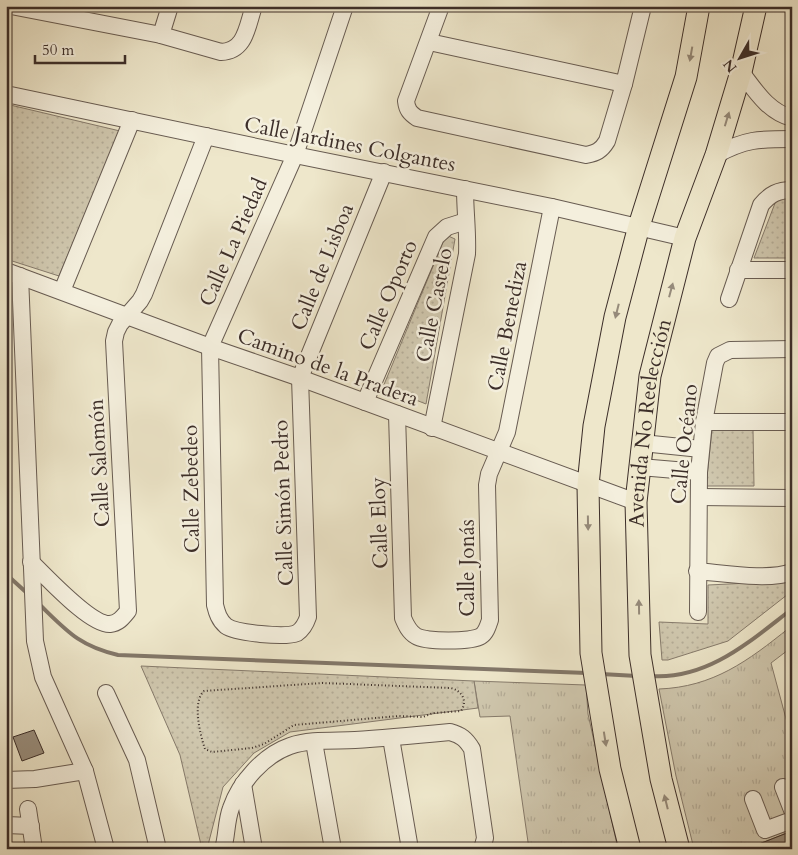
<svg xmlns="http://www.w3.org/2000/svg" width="798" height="855" viewBox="0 0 798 855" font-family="Cardo,serif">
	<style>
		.grass { fill: url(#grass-tufts); stroke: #867b6c }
		.park { fill: url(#park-dots); stroke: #867b6c }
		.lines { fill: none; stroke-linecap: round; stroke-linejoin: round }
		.stream { stroke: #827769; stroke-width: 4 }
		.building { fill: #998e7d; stroke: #3c2e29 }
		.minor-casing { stroke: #685c52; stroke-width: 18 }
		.major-casing { stroke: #3c2e29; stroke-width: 23 }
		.path { stroke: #3c2e29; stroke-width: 2; stroke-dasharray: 1 2.5; stroke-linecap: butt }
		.minor { stroke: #f4efdd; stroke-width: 16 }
		.major { stroke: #eee7cb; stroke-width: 21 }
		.oneway { fill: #958a7a }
		.labels { text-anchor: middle; stroke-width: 5; stroke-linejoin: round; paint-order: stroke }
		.street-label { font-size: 21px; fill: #3c2e29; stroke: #f4efdd }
	</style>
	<defs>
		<pattern id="grass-tufts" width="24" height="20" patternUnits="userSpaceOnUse" patternTransform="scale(1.25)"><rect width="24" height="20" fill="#d0c8af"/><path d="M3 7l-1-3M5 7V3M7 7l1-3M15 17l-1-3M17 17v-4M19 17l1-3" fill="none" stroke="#b4ac97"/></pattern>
		<pattern id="park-dots" width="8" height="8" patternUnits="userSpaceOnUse" patternTransform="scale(1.25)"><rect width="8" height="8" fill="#d0c8af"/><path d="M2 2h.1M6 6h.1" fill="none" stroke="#b4ac97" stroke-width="1.8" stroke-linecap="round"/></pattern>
	</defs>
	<rect width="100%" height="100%" fill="#eee7cb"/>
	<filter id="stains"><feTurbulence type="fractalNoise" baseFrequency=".004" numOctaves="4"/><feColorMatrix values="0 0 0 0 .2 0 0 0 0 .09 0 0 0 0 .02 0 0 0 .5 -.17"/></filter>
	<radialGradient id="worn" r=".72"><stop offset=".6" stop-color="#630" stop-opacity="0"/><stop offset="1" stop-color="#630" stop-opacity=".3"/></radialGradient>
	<g class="grass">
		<path d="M789 628 792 634V647L771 663 792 741V831L746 849H694L676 776 659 689C713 687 748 661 789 628Z"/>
		<polygon points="474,681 586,685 588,714 618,849 529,849 510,716 480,717"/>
	</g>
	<g class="park">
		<polygon points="6,104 120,131 59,276 6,259"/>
		<polygon points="777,198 792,198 792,258 754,258"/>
		<polygon points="446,235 455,239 426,404 383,387"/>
		<polygon points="753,429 754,486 706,486 712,430"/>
		<polygon points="791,581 792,591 728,641 668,660 662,660 659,622 708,624 708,585"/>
		<polygon points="141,666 474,681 478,708 290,732 254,753 223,787 207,849 202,849 180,755"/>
	</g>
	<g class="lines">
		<g class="stream">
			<polyline points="6,574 28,594"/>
			<path d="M39 604C67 631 79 646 118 655L587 673"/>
			<polyline points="601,674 637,676"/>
			<path d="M651 676C708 680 750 641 792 609"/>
		</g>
	</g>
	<g class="building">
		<polygon points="34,730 44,753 22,761 13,737"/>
		<polygon points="792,831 792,849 749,849 749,848"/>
	</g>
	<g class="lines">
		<defs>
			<g id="minor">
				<path d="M11 6 161 35 221 52C246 51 247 26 254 6"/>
				<path d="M345 6 295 155 210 347 215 605C217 613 219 620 226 626 236 633 285 638 297 633 303 629 306 623 308 617L300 378 384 172"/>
				<path d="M441 6 406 101C407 110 410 113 417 118L586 155C596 153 601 151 607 141L624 84 643 6"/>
				<polyline points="161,35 170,6"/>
				<polyline points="429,42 624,84"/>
				<path d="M741 72C755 90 768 112 792 118"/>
				<polyline points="6,94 295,155 552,207 685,238"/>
				<path d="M716 155C745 139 759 139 792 139"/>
				<polyline points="738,270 792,270"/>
				<polyline points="6,271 210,347 300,378 636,502"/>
				<polyline points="20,276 35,641 43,677 85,771 106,849"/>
				<polyline points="62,291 132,120"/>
				<path d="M729 299 761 205C770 194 778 190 792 190"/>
				<polyline points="365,402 436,237 447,227 466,221"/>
				<path d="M397 414 403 618C406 625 409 632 416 636 425 642 472 642 481 636 486 633 488 626 490 620L487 485 489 474 507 432 552 207"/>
				<polyline points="704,422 792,422"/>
				<path d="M432 428 467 254C468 232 465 211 465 189"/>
				<polyline points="642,443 701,449"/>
				<polyline points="640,467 699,472"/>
				<polyline points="699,497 792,498"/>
				<path d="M31 562C46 576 90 625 110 624 119 623 123 617 128 611L114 341 116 332 120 324 140 301 144 294 206 136"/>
				<path d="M697 571C723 573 769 581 792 572"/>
				<polyline points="698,612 699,472 704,422 715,363 718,356 730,350 792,349"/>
				<polyline points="106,693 137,760 158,849"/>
				<polyline points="391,738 410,849"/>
				<polyline points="314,742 333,849"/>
				<polyline points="6,780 35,779 85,771"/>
				<polyline points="243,784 254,849"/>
				<polyline points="783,787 792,810"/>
				<polyline points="753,799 765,830 792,820"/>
				<polyline points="28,809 34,849"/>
				<polyline points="6,825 31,826"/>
				<path d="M223 849C227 836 226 821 231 808 240 782 264 755 290 746 310 739 334 741 355 740 386 738 418 735 450 732 461 735 466 739 472 749L485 838 482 849"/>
			</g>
			<g id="major">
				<polyline points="630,849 610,769 591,653 588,485 594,426 615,317 639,226 686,77 699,6"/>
				<path id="s1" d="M679 849 661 779 640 655 636 502 650 376 685 238 716 155 741 72 756 6"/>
			</g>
		</defs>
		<use href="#minor" class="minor-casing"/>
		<use href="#major" class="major-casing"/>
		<path class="path" d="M322 683 451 688C462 691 468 701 461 711L433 713 423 717 399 716 294 725 264 744 252 748 212 752 205 749C200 734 192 702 204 691Z"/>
		<use href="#minor" class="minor"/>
		<use href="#major" class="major"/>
	</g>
	<defs><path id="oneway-solid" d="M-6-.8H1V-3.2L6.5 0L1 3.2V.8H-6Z" transform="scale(1.25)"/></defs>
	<g class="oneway">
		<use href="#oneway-solid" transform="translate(691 54) rotate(100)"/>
		<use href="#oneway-solid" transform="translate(727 119) rotate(-73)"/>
		<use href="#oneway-solid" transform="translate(671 290) rotate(-75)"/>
		<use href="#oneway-solid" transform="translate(617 311) rotate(104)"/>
		<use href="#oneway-solid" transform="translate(588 523) rotate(89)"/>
		<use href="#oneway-solid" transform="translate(639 607) rotate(-91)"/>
		<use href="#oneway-solid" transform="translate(605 739) rotate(81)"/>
		<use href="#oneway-solid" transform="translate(666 802) rotate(-104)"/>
	</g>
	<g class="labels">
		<g class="street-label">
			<text transform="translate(350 144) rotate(11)" y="7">Calle Jardines Colgantes</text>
			<text transform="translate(233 242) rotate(-66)" y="7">Calle La Piedad</text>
			<text transform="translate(322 267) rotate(-68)" y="7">Calle de Lisboa</text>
			<text transform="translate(388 295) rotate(-67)" y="7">Calle Oporto</text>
			<text transform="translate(434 305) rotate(-79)" y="7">Calle Castelo</text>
			<text transform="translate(507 326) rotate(-79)" y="7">Calle Benediza</text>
			<text transform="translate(328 367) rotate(20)" y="7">Camino de la Pradera</text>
			<text dy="7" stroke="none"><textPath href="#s1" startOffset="431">Avenida No Reelección</textPath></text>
			<text transform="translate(684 444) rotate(-84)" y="7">Calle Océano</text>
			<text transform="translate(99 463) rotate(-93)" y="7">Calle Salomón</text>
			<text transform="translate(191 489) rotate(-91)" y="7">Calle Zebedeo</text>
			<text transform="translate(283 503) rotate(-92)" y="7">Calle Simón Pedro</text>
			<text transform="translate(379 523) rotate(-92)" y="7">Calle Eloy</text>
			<text transform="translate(467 568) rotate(-90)" y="7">Calle Jonás</text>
		</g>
	</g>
	<rect width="798" height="855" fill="none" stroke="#eee7cb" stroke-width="25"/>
	<rect x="8" y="8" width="783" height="840" fill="none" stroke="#3c2e29" stroke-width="2.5"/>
	<rect x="12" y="12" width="773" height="830" fill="none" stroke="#3c2e29"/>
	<g transform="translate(740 58) rotate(231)" stroke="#f4efdd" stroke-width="4" paint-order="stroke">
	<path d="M0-4L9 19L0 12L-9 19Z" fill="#3c2e29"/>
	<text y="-8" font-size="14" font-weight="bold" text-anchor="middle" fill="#3c2e29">N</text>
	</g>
	<path d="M35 55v8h90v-8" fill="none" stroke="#3c2e29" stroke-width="2.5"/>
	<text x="42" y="55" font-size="15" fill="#3c2e29" stroke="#f4efdd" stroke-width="4" paint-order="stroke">50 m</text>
	<rect width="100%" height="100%" filter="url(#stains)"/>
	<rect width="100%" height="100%" fill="url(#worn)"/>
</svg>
